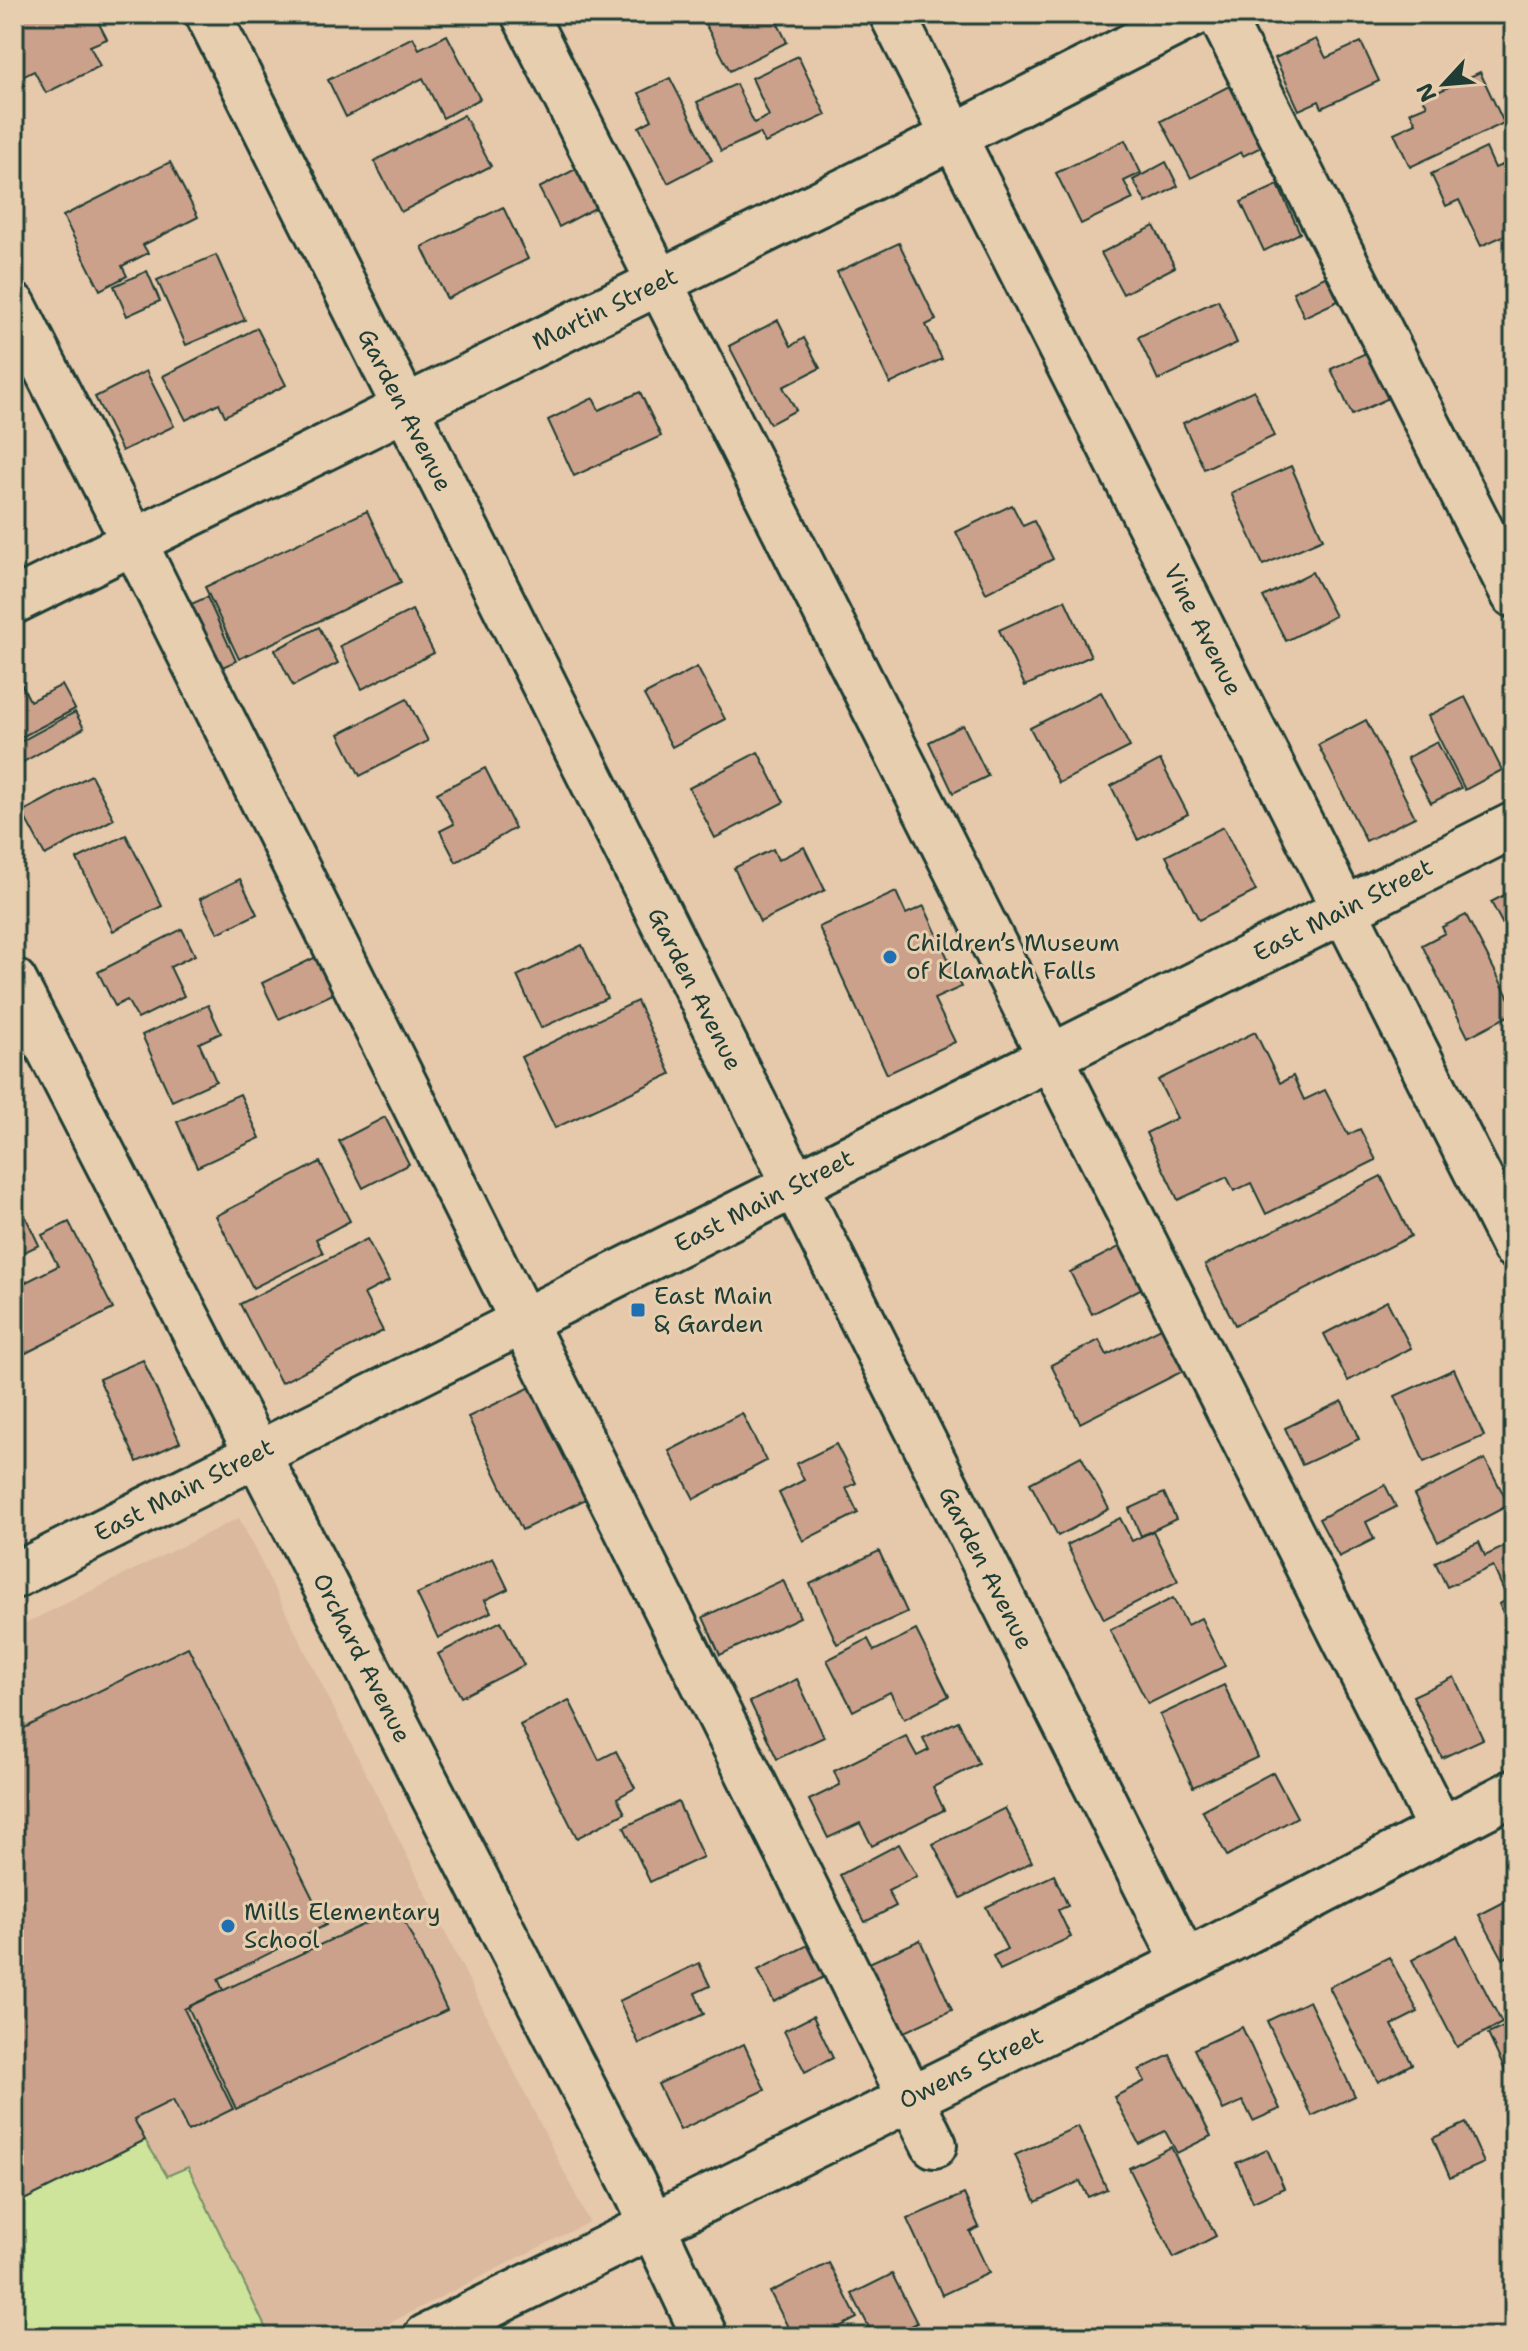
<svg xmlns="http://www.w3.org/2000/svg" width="1528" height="2351" viewBox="0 0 1528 2351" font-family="'Shantell Sans',sans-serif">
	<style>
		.built { fill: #dab99f }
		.green { fill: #cde49a; stroke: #769067; stroke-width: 2 }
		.building { fill: #cca18b; stroke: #1f3d34; stroke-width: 2 }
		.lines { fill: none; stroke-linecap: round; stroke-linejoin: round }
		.minor-casing { stroke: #1f3d34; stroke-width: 50 }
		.minor { stroke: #e7ceaf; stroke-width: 44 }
		.poi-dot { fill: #1f6fb2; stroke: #e7ceaf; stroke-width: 3 }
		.labels { text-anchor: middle; stroke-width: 6; stroke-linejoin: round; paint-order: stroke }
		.street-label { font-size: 24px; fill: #1f3d34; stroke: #e7ceaf }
		.poi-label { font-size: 24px; fill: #1f3d34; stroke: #e7ceaf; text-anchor: start }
	</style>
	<rect width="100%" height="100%" fill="#e6c8aa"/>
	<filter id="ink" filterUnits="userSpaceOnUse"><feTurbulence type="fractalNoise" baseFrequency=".0125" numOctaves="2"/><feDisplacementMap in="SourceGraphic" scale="16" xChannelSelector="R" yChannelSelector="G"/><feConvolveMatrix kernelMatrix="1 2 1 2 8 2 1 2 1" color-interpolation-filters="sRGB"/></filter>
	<g filter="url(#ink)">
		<polygon class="built" points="239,1518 589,2222 362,2337 14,2337 14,1629"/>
		<polygon class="green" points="145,2140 167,2176 188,2167 270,2337 14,2337 14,2205"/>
		<g class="building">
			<polygon points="33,14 94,14 107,39 90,46 100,66 46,93 34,71 14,81 14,24"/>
			<polygon points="700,14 773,14 787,42 730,71"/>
			<polygon points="447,35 480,99 443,118 423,78 346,117 328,80 413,37 419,49"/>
			<polygon points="1316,39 1326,58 1361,42 1379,81 1322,108 1319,101 1299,110 1275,58"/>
			<polygon points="798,56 826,115 765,143 760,133 721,151 697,102 736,84 754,123 769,116 752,78"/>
			<polygon points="1480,72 1504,123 1410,167 1394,133 1416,123 1410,112 1427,105 1423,99"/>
			<polygon points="670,78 712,160 668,183 639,127 652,120 639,93"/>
			<polygon points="1235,83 1267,144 1243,156 1241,152 1191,178 1161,121"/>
			<polygon points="464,115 491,166 401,212 374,161"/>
			<polygon points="1125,140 1141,173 1124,181 1133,199 1081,224 1056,173"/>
			<polygon points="1486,148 1495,168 1514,160 1514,231 1481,246 1459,200 1446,206 1431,174"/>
			<polygon points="597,158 618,196 559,227 539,188"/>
			<polygon points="170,162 198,217 143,245 148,253 122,266 127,276 100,290 63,216"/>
			<polygon points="1166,162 1178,186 1146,203 1133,180"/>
			<polygon points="1278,185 1300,233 1264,251 1241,202"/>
			<polygon points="503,207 528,259 447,299 422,247"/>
			<polygon points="1154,226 1175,267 1123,294 1101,253"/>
			<polygon points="899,243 936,320 926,325 942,359 890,384 837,272"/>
			<polygon points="216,255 245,320 186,345 157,280"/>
			<polygon points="147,271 160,301 127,316 114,286"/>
			<polygon points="1327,276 1338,301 1304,317 1293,292"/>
			<polygon points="1218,300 1237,343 1158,380 1138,337"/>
			<polygon points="778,320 791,346 804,338 820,368 783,387 796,410 770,424 729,346"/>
			<polygon points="257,328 286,385 225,416 219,403 186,420 163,376"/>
			<polygon points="1368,352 1389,398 1352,415 1331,369"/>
			<polygon points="146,371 174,426 122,451 95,397"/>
			<polygon points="1254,390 1274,436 1204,469 1183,423"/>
			<polygon points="640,392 661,436 574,476 548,420 593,398 599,410"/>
			<polygon points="1291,466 1323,539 1263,565 1231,493"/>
			<polygon points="1012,505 1023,526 1034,521 1053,559 986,593 956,532"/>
			<polygon points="367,511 401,582 239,659 205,587"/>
			<polygon points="1312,572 1335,616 1286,641 1263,597"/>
			<polygon points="207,597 236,661 218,669 189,605"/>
			<polygon points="1065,600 1091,656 1025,686 999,630"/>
			<polygon points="412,610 434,653 362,689 340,646"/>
			<polygon points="319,627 338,663 293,686 275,650"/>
			<polygon points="697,667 725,719 672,747 644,695"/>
			<polygon points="22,685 30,701 62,685 75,709 14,741 14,689"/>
			<polygon points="1101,692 1130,747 1059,783 1030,728"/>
			<polygon points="1465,697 1502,770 1465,790 1428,716"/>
			<polygon points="407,699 428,741 360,776 339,734"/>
			<polygon points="75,712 84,728 14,767 14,745"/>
			<polygon points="1366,720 1415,817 1366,841 1318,745"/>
			<polygon points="963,725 988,776 953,793 929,742"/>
			<polygon points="1437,742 1461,788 1431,803 1407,758"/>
			<polygon points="758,752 784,802 715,838 689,788"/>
			<polygon points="1160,760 1188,814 1138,840 1111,786"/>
			<polygon points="485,768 515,828 456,862 440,831 454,824 437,793"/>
			<polygon points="91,775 114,819 45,855 22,812"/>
			<polygon points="1223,827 1256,891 1199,920 1166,856"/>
			<polygon points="126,835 162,906 113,931 77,859"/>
			<polygon points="804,847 825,890 760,922 734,868 773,849 778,860"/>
			<polygon points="240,879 257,914 218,933 200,899"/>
			<polygon points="1514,890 1514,946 1491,902"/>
			<polygon points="896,892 906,914 924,906 961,987 934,999 955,1042 887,1074 819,927"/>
			<polygon points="1466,915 1514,1008 1514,1013 1468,1037 1422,945 1445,933 1442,927"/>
			<polygon points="182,929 195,955 170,967 184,996 138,1019 127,1000 115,1006 98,972"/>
			<polygon points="582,945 607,998 541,1028 517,976"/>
			<polygon points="318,956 335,993 279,1019 262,983"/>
			<polygon points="637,1001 671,1074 555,1128 521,1057"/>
			<polygon points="208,1005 221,1033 199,1043 216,1081 172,1101 142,1035"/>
			<polygon points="1255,1032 1280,1083 1293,1076 1304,1100 1325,1090 1348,1135 1360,1129 1376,1160 1266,1214 1251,1183 1234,1191 1227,1177 1178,1200 1146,1133 1177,1118 1158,1080"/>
			<polygon points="240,1094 260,1138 197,1167 177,1122"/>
			<polygon points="385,1117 409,1164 363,1188 339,1141"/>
			<polygon points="320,1162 350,1221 316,1239 323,1253 253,1288 216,1216"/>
			<polygon points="1381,1176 1411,1236 1235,1325 1205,1265"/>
			<polygon points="20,1205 39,1245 14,1257 14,1208"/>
			<polygon points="69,1222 113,1309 14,1359 14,1288 58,1266 42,1235"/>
			<polygon points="367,1239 389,1281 364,1294 383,1331 281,1383 240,1304"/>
			<polygon points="1129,1242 1150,1284 1092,1314 1070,1272"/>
			<polygon points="1387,1301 1411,1348 1348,1381 1324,1334"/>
			<polygon points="1163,1327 1185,1370 1080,1423 1051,1365 1099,1340 1107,1355"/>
			<polygon points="143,1360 180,1442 137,1462 99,1379"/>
			<polygon points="1454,1369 1484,1436 1424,1462 1395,1396"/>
			<polygon points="535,1385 588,1498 522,1530 468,1417"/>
			<polygon points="1342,1401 1359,1439 1302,1465 1285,1428"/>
			<polygon points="742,1413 766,1461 694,1499 669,1451"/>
			<polygon points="836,1444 856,1483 846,1488 858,1513 803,1541 779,1493 804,1480 796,1464"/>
			<polygon points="1081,1456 1109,1509 1058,1536 1030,1483"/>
			<polygon points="1485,1459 1509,1505 1438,1542 1414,1495"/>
			<polygon points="1385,1485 1396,1507 1366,1522 1374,1539 1339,1557 1319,1519"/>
			<polygon points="1164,1493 1176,1519 1141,1536 1129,1509"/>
			<polygon points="1120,1518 1132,1541 1153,1531 1178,1581 1104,1619 1067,1545"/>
			<polygon points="1479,1542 1485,1556 1514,1542 1514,1627 1510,1628 1499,1604 1508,1600 1493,1566 1447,1587 1435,1562"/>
			<polygon points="879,1551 907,1612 837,1644 810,1584"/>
			<polygon points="493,1558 508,1589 485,1600 491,1612 438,1638 417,1594"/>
			<polygon points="783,1580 800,1617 720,1655 703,1617"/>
			<polygon points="1173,1598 1187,1625 1201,1618 1225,1666 1148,1704 1110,1630"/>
			<polygon points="501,1621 524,1665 461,1697 438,1654"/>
			<polygon points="916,1630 949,1696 904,1719 890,1692 853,1711 827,1660 868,1639 874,1651"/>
			<polygon points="188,1647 326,1925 218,1979 223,1990 184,2009 233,2109 188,2131 173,2100 134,2119 145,2140 14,2205 14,1733"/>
			<polygon points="1454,1677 1483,1739 1442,1758 1413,1696"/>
			<polygon points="797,1679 824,1737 777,1759 750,1702"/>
			<polygon points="1224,1685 1258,1757 1193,1787 1160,1715"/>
			<polygon points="569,1700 599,1760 616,1751 635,1788 617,1798 625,1813 577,1838 520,1725"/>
			<polygon points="958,1721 979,1764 933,1787 944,1810 872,1846 860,1823 828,1838 809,1800 840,1785 834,1771 906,1736 917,1756 929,1750 923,1738"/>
			<polygon points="1273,1772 1297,1817 1227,1856 1202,1810"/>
			<polygon points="678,1802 703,1857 650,1882 624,1827"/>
			<polygon points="1005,1808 1032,1862 961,1898 933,1844"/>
			<polygon points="899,1844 917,1876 888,1891 896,1906 865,1922 840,1875"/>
			<polygon points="1054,1875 1068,1906 1058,1910 1071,1937 1000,1970 993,1956 1007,1949 986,1907"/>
			<polygon points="1514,1897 1514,1953 1503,1959 1479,1915"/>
			<polygon points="398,1908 447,2010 236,2109 188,2007"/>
			<polygon points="1457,1936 1502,2023 1457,2047 1412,1960"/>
			<polygon points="920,1940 952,2010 902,2033 869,1963"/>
			<polygon points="814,1942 830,1974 774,2002 758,1970"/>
			<polygon points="1389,1957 1418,2012 1392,2025 1412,2064 1378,2082 1329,1987"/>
			<polygon points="699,1963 710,1986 695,1993 704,2014 639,2044 619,2001"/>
			<polygon points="1309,2001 1355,2096 1312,2116 1267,2021"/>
			<polygon points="813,2016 833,2058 805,2072 784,2031"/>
			<polygon points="1514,2022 1514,2081 1511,2083 1488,2034"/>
			<polygon points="1242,2027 1280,2109 1253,2121 1243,2101 1223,2110 1194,2049"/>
			<polygon points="744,2044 765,2090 680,2130 658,2084"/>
			<polygon points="1170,2055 1211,2136 1177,2153 1165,2131 1139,2144 1114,2097 1145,2081 1139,2070"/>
			<polygon points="1466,2123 1484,2163 1450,2178 1433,2138"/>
			<polygon points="1078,2126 1107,2189 1088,2197 1080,2181 1036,2202 1015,2155"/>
			<polygon points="1171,2147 1216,2236 1174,2258 1129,2168"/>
			<polygon points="1267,2149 1284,2188 1253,2202 1236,2163"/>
			<polygon points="964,2194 979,2227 970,2232 989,2273 942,2295 907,2219"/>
			<polygon points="829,2263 857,2318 820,2337 793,2337 770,2292"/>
			<polygon points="892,2274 917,2323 890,2337 874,2337 852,2294"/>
		</g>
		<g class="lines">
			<defs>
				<g id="minor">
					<polyline points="208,14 1185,1963"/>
					<polyline points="524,14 1441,1830"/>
					<polyline points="892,14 1514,1246"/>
					<polyline points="1220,14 1514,595"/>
					<polyline points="14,306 134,542 934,2145"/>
					<polyline points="14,601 909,159 1194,14"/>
					<polyline points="14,981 633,2184 705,2337"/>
					<polyline points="14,1576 1514,825"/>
					<polyline points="426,2337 1185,1963 1514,1792"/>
				</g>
			</defs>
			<use href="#minor" class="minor-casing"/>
			<use href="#minor" class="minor"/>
		</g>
	</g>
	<g class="poi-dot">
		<circle cx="890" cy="957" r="8"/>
		<rect x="630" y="1302" width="16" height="16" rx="4"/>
		<circle cx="228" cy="1926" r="8"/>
	</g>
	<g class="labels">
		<g class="street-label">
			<text transform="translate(605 309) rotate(-26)" y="8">Martin Street</text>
			<text transform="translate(405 410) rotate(63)" y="8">Garden Avenue</text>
			<text transform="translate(1203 630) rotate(63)" y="8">Vine Avenue</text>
			<text transform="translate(1343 910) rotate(-27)" y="8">East Main Street</text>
			<text transform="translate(695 989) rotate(63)" y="8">Garden Avenue</text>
			<text transform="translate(764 1201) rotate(-27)" y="8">East Main Street</text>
			<text transform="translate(184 1490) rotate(-27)" y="8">East Main Street</text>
			<text transform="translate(986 1568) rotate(63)" y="8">Garden Avenue</text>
			<text transform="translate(362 1658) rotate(63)" y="8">Orchard Avenue</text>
			<text transform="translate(971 2068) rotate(-26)" y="8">Owens Street</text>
		</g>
		<g class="poi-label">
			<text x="906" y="951">Children’s Museum<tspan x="906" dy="28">of Klamath Falls</tspan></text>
			<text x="654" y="1304">East Main<tspan x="654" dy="28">&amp; Garden</tspan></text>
			<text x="244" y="1920">Mills Elementary<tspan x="244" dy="28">School</tspan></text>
		</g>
	</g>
	<rect width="1528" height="2351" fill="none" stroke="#e7ceaf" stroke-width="48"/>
	<rect x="24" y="24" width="1480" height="2303" fill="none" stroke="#1f3d34" stroke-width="3" filter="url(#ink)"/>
	<g transform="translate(1444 84) rotate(244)" stroke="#e7ceaf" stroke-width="6" paint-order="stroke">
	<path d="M0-6L14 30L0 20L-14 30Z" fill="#1f3d34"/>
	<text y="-12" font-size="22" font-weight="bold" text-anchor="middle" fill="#1f3d34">N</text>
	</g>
</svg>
